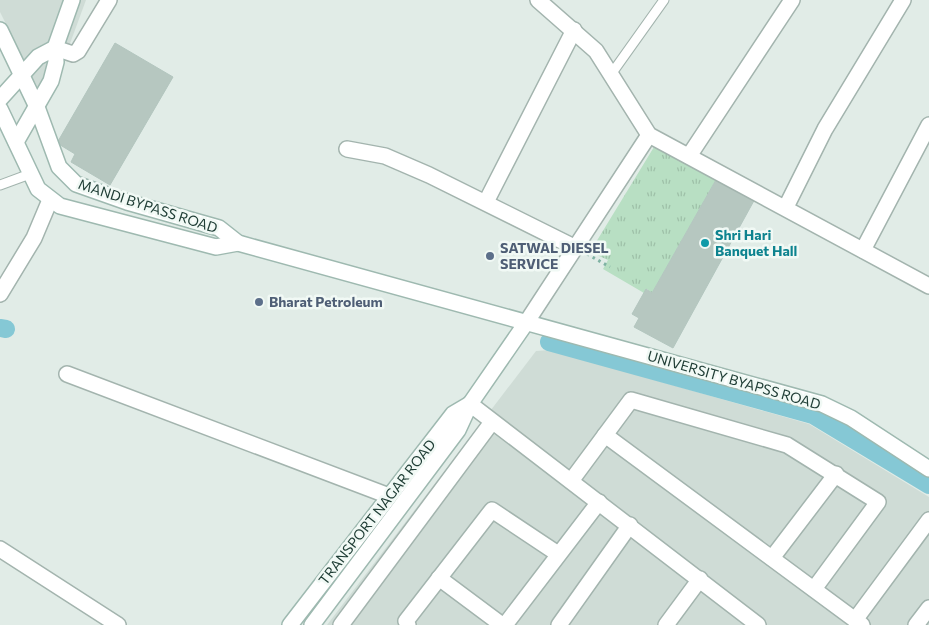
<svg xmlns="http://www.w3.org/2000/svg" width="929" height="625" viewBox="0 0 929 625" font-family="Commissioner,sans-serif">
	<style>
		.built { fill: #cfdcd6 }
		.grass { fill: url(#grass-tufts) }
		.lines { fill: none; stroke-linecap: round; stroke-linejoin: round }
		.canal { stroke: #85c8d5; stroke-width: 18 }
		.building { fill: #b6c7c0; stroke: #b3c6bf }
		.lane-casing { stroke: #a3b4ae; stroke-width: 11 }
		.street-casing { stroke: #a3b4ae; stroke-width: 18 }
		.secondary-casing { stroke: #9eb9b0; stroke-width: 18 }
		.path { stroke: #7fb2a3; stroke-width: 3; stroke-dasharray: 2.5 4; stroke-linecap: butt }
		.lane { stroke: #fff; stroke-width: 9 }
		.street { stroke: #fff; stroke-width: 15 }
		.secondary { stroke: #fff; stroke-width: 15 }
		.culture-dot { fill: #0f9aa8; stroke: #f1f9f5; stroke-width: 2 }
		.service-dot { fill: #5c6f8a; stroke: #f1f9f5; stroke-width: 2 }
		.labels { text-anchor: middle; stroke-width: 5; stroke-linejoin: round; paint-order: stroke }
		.street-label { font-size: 14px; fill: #203e36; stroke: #f1f9f5 }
		.culture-label { font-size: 14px; font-weight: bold; fill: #0d838f; stroke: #f1f9f5; text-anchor: start }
		.service-label { font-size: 14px; font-weight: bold; fill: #4e5e75; stroke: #f1f9f5; text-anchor: start }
	</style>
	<defs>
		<pattern id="grass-tufts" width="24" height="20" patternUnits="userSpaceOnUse" patternTransform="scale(1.25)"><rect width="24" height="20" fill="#b8dfc3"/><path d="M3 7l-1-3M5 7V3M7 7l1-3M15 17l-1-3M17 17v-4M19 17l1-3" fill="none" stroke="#9ec0a8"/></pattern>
	</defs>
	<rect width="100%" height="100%" fill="#e1ece7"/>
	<g class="built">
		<polygon points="0,0 86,0 47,106 0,12"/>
		<polygon points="550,350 809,424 929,497 929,625 327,625 536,351"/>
	</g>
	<polygon class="grass" points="654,147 717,178 652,293 647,289 644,293 603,269 608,260 590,252"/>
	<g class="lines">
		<g class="canal">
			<polyline points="0,328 6,329"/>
			<polyline points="549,342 813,415 929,485"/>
		</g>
	</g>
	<g class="building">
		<polygon points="115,43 173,77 110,185 71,162 75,154 57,143"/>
		<polygon points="717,178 756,197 673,348 634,327 639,318 632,314 646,289 652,293"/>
	</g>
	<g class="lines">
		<defs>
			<g id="lane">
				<polyline points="612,73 664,0"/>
				<polyline points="0,185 30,174"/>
			</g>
			<g id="street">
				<polyline points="538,0 596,51 649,135 929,286"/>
				<polyline points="55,48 73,54 78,51 109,0"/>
				<polyline points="347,149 385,156 429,175 576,248"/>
				<polyline points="689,156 792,0"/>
				<polyline points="486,202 574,30"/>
				<polyline points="786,207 825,129 903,0"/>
				<polyline points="863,250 929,125"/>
				<polyline points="0,294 34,238 50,200"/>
				<polyline points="526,323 649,135"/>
				<polyline points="67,374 389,496"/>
				<polyline points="470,404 758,625"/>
				<polyline points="605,435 862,625"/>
				<polyline points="571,481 631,400 787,445 878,502 814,589"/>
				<polyline points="0,549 118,625"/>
				<polyline points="772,558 836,474"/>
				<polyline points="439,578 502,625"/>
				<polyline points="855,620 929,520"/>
				<polyline points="341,625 492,422"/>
				<polyline points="408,625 406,621 492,510 558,554"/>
				<polyline points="505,625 599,502"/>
				<polyline points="559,625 630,525"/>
				<polyline points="666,625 700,579"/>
				<polyline points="916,625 929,608"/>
			</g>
			<g id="secondary">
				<polyline points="0,30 37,107 59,167 76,184 127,202 219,228 238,243 822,404 851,418 929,469"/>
				<polyline points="0,99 38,57 55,48"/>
				<polyline points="0,109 38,189 60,206 216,247 238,243"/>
				<polyline points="16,142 51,81 56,62 55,48 72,0"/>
				<polyline points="290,625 453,414 470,404"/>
				<polyline points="312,625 458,430 470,404 526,323"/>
			</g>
		</defs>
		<use href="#lane" class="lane-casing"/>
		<use href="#street" class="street-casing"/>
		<use href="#secondary" class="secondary-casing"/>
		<polyline class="path" points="587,254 610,267"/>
		<use href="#lane" class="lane"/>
		<use href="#street" class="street"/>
		<use href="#secondary" class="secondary"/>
	</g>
	<circle class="culture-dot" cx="705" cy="243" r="5"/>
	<g class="service-dot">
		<circle cx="490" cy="256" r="5"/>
		<circle cx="259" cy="302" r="5"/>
	</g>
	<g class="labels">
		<g class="street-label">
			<text transform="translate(148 206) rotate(18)" y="5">MANDI BYPASS ROAD</text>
			<text transform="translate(734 380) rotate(16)" y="5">UNIVERSITY BYAPSS ROAD</text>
			<text transform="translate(377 512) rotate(-52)" y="5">TRANSPORT NAGAR ROAD</text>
		</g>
		<g class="culture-label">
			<text x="715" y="240">Shri Hari<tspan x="715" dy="16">Banquet Hall</tspan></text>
		</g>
		<g class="service-label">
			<text x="500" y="253">SATWAL DIESEL<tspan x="500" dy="16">SERVICE</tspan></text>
			<text x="269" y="307">Bharat Petroleum</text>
		</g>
	</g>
</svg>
